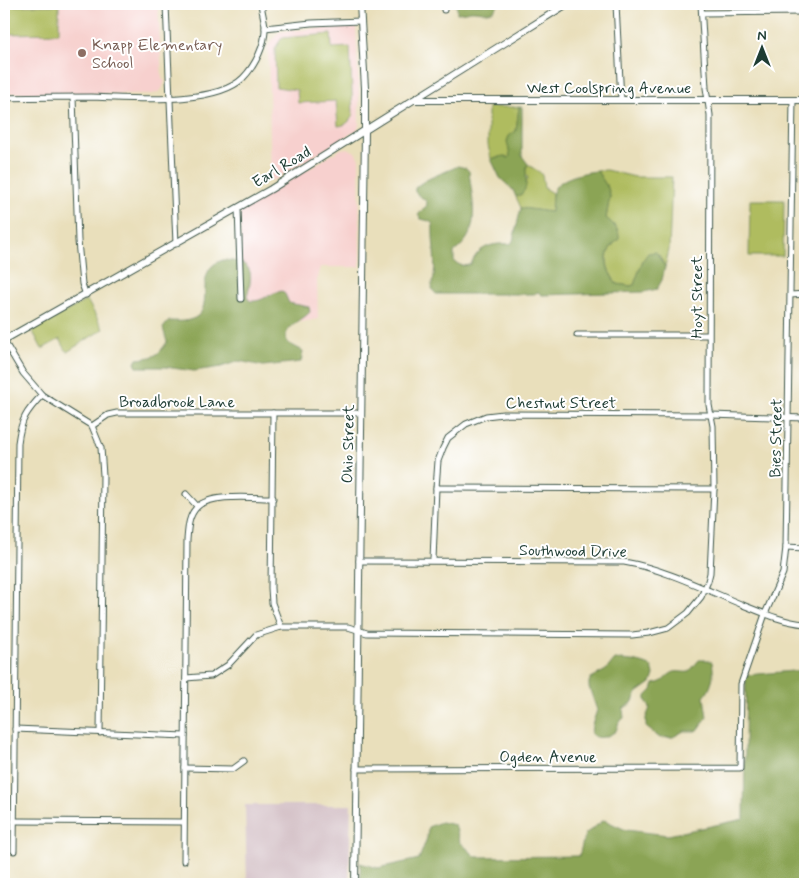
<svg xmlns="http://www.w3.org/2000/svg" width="809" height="888" viewBox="0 0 809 888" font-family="Mynerve,sans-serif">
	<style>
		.built { fill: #f7d0ce }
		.industrial { fill: #d2bec4 }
		.green { fill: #afbc5e; stroke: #677c49 }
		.forest { fill: #8ba455; stroke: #557044 }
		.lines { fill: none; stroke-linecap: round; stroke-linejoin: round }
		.minor-casing { stroke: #3d5548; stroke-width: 7 }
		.tertiary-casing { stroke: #3d5548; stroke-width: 8 }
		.minor { stroke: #fff; stroke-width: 5 }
		.tertiary { stroke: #fff; stroke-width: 6 }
		.education-dot { fill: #8d6e63; stroke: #fff; stroke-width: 2 }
		.labels { text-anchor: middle; stroke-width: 4; stroke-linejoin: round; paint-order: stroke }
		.education-label { font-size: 16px; fill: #785e54; stroke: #fff; text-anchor: start }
		.street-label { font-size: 16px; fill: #1f3d34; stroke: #fff }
	</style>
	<rect width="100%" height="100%" fill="#fff"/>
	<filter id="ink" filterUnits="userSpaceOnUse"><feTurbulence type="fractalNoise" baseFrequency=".02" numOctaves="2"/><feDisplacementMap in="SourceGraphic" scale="10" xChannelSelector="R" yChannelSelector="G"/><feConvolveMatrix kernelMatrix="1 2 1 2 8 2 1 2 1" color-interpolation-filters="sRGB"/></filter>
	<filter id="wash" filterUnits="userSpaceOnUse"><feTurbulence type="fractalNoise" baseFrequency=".0096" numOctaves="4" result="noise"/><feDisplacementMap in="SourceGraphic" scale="20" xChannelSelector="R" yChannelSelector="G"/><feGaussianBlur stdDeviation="1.12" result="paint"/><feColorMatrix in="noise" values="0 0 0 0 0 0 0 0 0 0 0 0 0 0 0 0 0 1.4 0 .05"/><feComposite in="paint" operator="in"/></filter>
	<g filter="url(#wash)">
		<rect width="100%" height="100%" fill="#e9dfbb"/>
		<g class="built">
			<polygon points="4,4 158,4 162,79 165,81 162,89 157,93 152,94 4,93"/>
			<polygon points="353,25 356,27 359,98 359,125 357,130 274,180 271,180 268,46 279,32"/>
			<polygon points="348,148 355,152 359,159 360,267 320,267 317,278 318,319 243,332 240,211 341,149"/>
		</g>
		<polygon class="industrial" points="245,805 351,805 349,884 247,884"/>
		<g class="green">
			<polygon points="59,5 59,33 4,34 4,6"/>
			<path d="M331 34 332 48 350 47 353 115C349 123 346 125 338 126L336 101 298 103 297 90 276 87 275 48 282 38Z"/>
			<polygon points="488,107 519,107 516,131 509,147 510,156 508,158 504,156 491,159 488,145"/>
			<path d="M528 164C540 175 542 167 544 188L552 193 551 212 521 208 516 197 521 195 528 178 525 171Z"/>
			<path d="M606 170 635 177H672L669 250 665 267 659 255 643 260 634 285 630 286 617 284C605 268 602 252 619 239L616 227 606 218 610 196 608 188 597 171Z"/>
			<polygon points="750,200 784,200 783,256 749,256"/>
			<polygon points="87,300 103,329 67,352 60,339 42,349 32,330"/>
		</g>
		<g class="forest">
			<path d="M453 4H497L498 5C491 17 481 10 470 11 465 12 462 13 457 13V7Z"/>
			<path d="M519 107H522V156L528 164C522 176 533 190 516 197L513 190 500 178 491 159 504 156 508 158 510 156 507 141 509 136 516 131Z"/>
			<path d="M458 166 466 168 469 171C472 202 483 231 454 252V261C460 266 464 267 471 264 479 246 492 243 510 244L513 241 521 208 551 212C552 205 551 198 553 192 557 178 584 172 597 171L608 188 610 196 606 218C613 224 620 229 619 239 602 252 604 268 617 284L630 286 634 285 643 260 648 253 656 252 665 267 662 280 657 289 644 292 542 295 538 292 534 294H436C434 292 432 290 432 287 431 283 434 280 434 276 436 258 432 241 433 224L429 221 421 219 418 215 427 205 426 201 415 192V188C425 178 444 173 458 166Z"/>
			<path d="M223 260C253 262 254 270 247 297L250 301C264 302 268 293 282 291L285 294 289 303 309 307 310 312C302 321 279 329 288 343L303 351 301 362 263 366 239 361 221 367 194 371 165 367H137L135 363 137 359C154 357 157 357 167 342L163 328 169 321C175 321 183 322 189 320 220 313 189 270 223 260Z"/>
			<path d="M614 660C627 660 640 661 652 667L654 675 651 683 637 693 632 703 623 709 624 718 619 722 616 731C609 736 599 741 591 734L592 725 597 710 589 687V682L591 678 606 670Z"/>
			<path d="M699 660H708L712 662C715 674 712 688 704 697L707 717 699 729 695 731H684L673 737 660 738 646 727V718L650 708 646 700V696L652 690 654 684C667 681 663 678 672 673 677 670 683 673 689 672Z"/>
			<polygon points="805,670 805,884 361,884 360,863 378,868 419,859 427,838 428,827 441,822 455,825 460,842 476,857 579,856 585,834 604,820 626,830 668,835 744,819 746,675"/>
		</g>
	</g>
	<g filter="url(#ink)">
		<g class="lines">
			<defs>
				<g id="minor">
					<polyline points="166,4 176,244"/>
					<polyline points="616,4 621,100"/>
					<polyline points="444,10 444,4"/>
					<polyline points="702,13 805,12"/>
					<polyline points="265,28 311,23 361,21"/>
					<polyline points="73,97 78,241 82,284 86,295"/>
					<path d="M4 98C33 97 62 97 91 97 130 98 215 106 243 78 255 66 266 44 265 26 264 19 262 11 261 4"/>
					<polyline points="238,208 241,299"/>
					<polyline points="791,295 805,294"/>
					<polyline points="577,335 708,335"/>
					<polyline points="4,341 23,373 42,395 92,426 108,415 117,413 361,413"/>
					<polyline points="273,413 271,588 272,603 281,627"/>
					<polyline points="92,426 101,448 103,475 100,733"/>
					<polyline points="436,488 714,489"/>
					<polyline points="186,494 197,506"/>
					<polyline points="786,547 805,548"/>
					<polyline points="433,560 436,488 438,461 443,448 448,438 466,424 486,416 503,414 711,415 805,418"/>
					<path d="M359 561 624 562C665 569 704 589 743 605 763 613 783 622 805 624"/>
					<polyline points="186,678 211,676 228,665 256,635 281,627 348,627 367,633 632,635 649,633 668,628 688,613 701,597 708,581 710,573 714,489 713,426 709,405 710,115 706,88 701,4"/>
					<polyline points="15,729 185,736"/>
					<polyline points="185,768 233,769 244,761"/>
					<polyline points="356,769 740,768 741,684 765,614 783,573 786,547 793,100"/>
					<polyline points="14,821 183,822"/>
					<path d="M14 851 18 443C21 419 26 412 42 395"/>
					<path d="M184 861 187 540C188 529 188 516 197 507 211 493 254 498 273 498"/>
				</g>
				<g id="tertiary">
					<polyline points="414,100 805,100"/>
					<polyline points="4,340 271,189 567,4"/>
					<polyline points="355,884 365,131 365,88 360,4"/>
				</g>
			</defs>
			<use href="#minor" class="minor-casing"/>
			<use href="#tertiary" class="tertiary-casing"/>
			<use href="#minor" class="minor"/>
			<use href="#tertiary" class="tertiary"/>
		</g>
	</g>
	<circle class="education-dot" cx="82" cy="53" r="5"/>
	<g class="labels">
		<g class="education-label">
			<text x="92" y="50">Knapp Elementary<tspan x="92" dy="18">School</tspan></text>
		</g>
		<g class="street-label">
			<text x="609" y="93">West Coolspring Avenue</text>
			<text transform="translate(281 166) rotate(-31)" y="6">Earl Road</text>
			<text transform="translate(696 297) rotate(-90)" y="6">Hoyt Street</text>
			<text x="177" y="407">Broadbrook Lane</text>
			<text x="561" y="408">Chestnut Street</text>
			<text transform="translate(775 438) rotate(-89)" y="6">Bies Street</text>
			<text transform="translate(347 444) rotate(-89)" y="6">Ohio Street</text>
			<text transform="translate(573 550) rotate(1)" y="6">Southwood Drive</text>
			<text x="548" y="762">Ogden Avenue</text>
		</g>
	</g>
	<rect width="809" height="888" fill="none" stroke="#fff" stroke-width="20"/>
	<g transform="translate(762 48)" stroke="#ffffff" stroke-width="4" paint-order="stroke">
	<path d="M0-4L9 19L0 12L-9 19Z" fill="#1f3d34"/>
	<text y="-8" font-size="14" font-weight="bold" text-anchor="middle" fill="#1f3d34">N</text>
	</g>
</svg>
